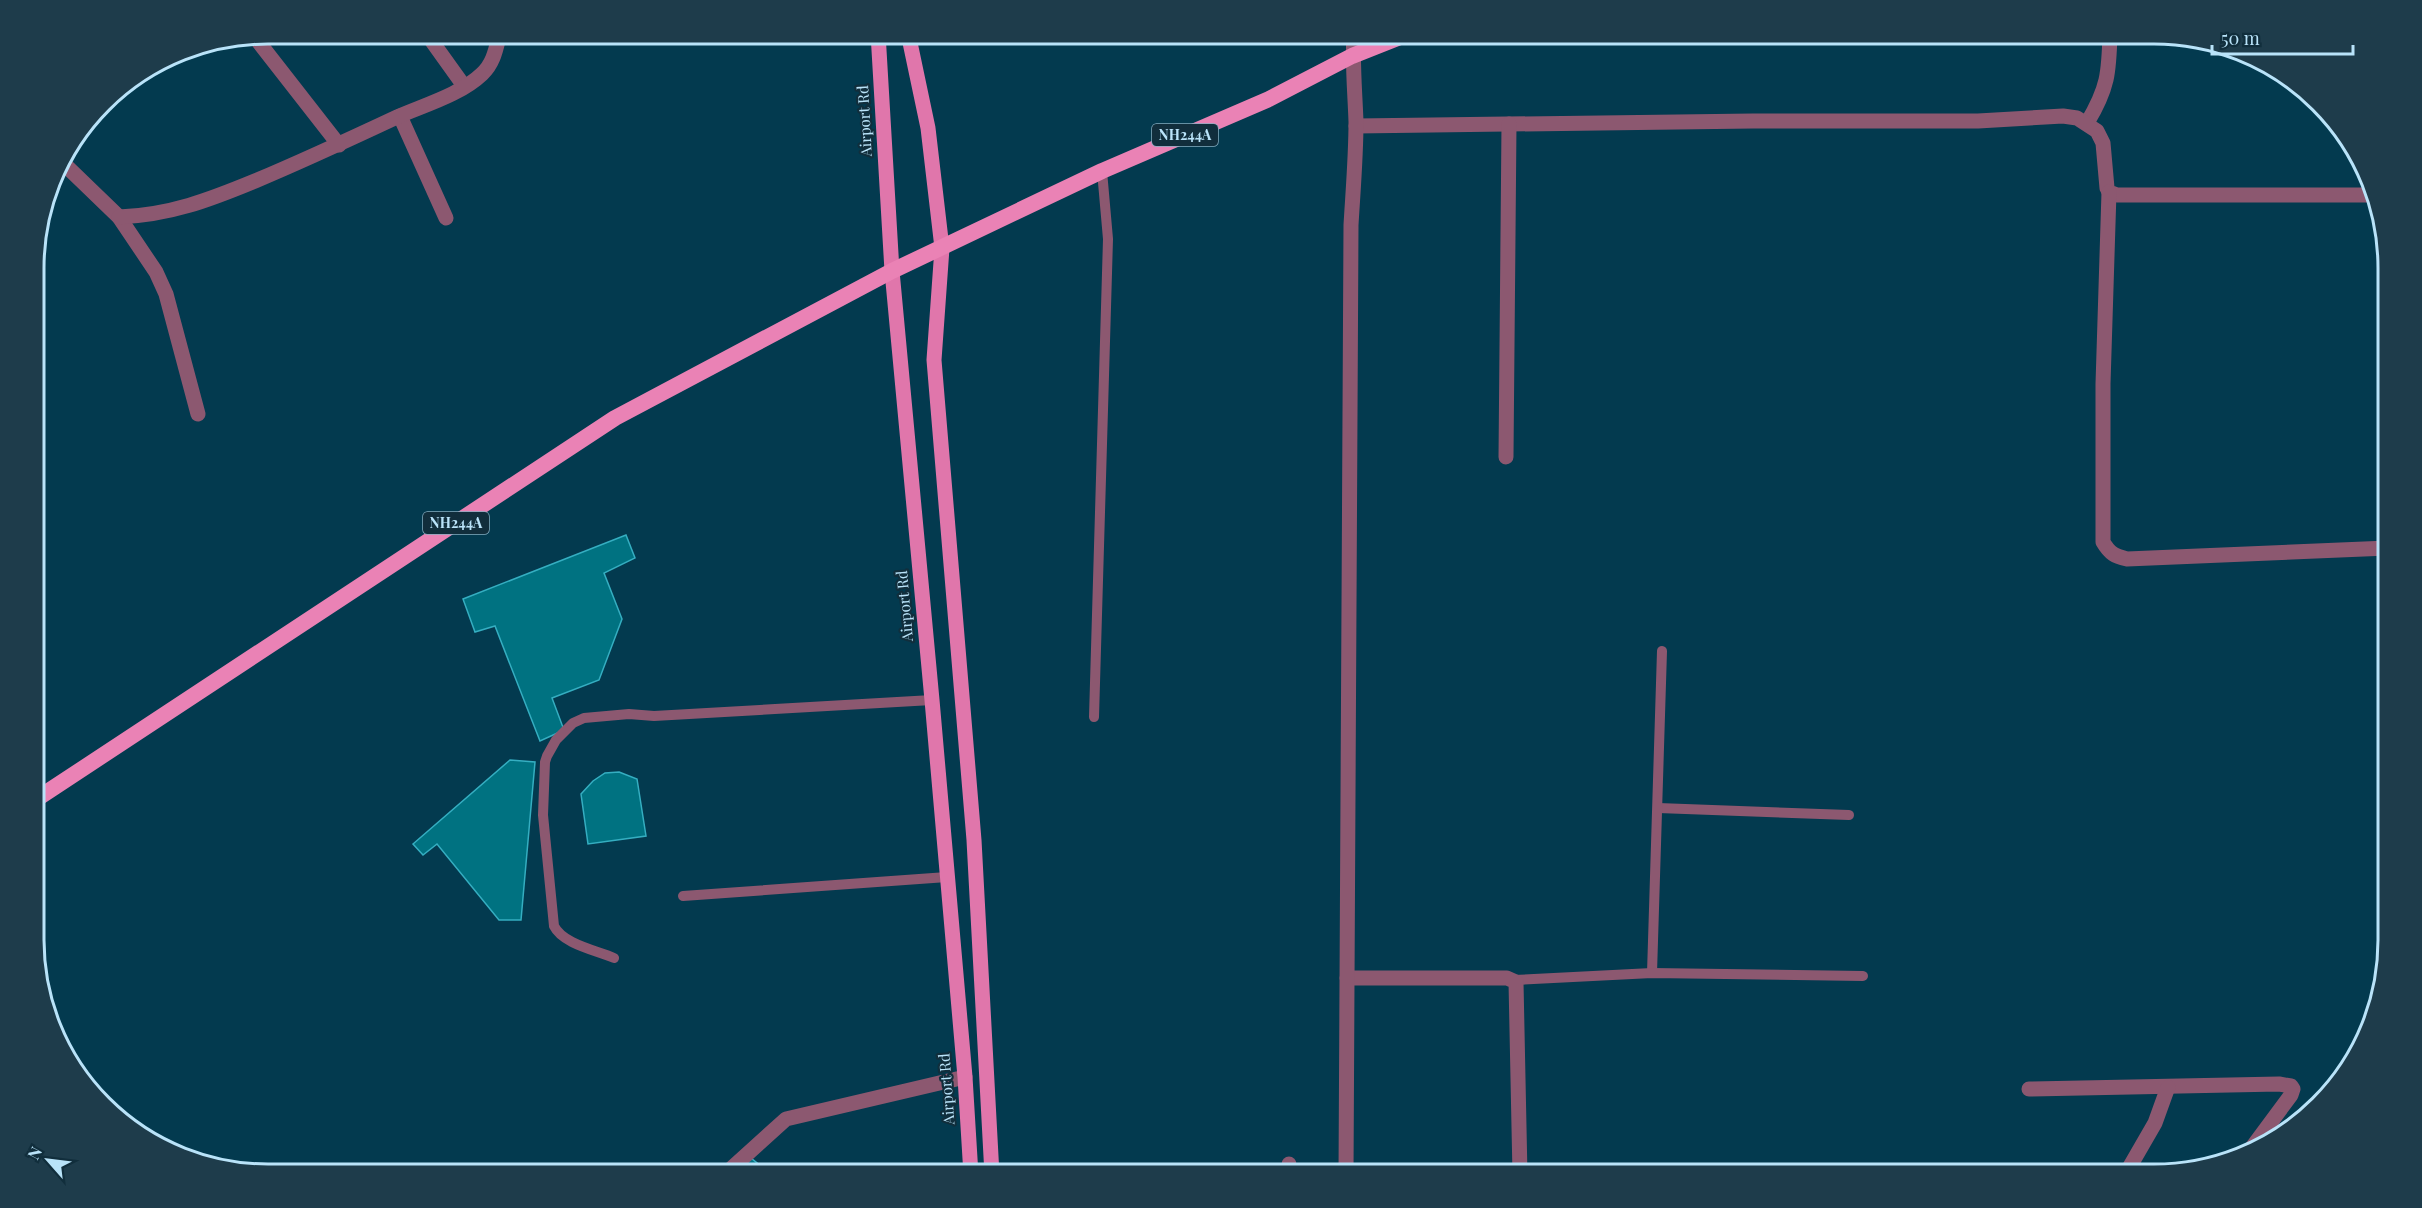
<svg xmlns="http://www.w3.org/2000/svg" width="2422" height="1208" viewBox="0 0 2422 1208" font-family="'Playfair Display',serif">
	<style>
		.building { fill: #007281; stroke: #35aec1; stroke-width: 1.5 }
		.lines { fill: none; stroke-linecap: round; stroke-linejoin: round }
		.service { stroke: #8c5870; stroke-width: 10 }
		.minor { stroke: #8c5870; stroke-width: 15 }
		.primary { stroke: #e076ab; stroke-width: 15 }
		.trunk { stroke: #ea82b5; stroke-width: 16 }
		.labels { text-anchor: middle; stroke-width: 4.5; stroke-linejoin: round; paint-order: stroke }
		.shield { fill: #112e3c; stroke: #87adc0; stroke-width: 1.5 }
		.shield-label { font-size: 14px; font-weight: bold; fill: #b9e3f9 }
		.street-label { font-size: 15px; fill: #b9e3f9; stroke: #112e3c }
		.rim { fill: none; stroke: #b9e3f9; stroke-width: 3 }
	</style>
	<rect width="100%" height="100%" fill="#033a4f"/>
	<g class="building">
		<polygon points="626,535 635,558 604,573 622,619 599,680 552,698 564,730 540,741 495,626 475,632 463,599"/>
		<polygon points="510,760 535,762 521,920 499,920 437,844 423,855 413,844"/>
		<polygon points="619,772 637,779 646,836 588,844 581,794 593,781 605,773"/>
		<polygon points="746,1154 772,1175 724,1175"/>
	</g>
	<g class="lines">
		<g class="service">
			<polyline points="1094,717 1108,239 1102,171"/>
			<polyline points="1658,808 1849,815"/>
			<polyline points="683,896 947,877"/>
			<path d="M614 958C595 950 563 944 554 926L543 815 545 762 547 756 556 740 573 723 584 718 629 714 654 716 932 700"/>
			<polyline points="1652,973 1662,651"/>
			<polyline points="1514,980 1652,973 1863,976"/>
		</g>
		<g class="minor">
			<polyline points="426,33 464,86"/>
			<polyline points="254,36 339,145"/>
			<polyline points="400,116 446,218"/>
			<path d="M2087 123C2108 88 2109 73 2110 33"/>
			<polyline points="1356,126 1753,121 1978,121 2063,116 2077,118 2097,131 2103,143 2107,188 2109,192 2117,195 2376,195"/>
			<polyline points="60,160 119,217 156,272 166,294 198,414"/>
			<path d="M2109 192 2103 384V542C2110 554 2115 556 2127 559L2388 548"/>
			<path d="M119 217C170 215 209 200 255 181 303 161 350 139 397 117 424 105 460 95 482 74 494 63 496 48 500 33"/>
			<polyline points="1506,457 1509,124"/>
			<polyline points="1347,978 1507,978 1516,982 1520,1175"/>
			<polyline points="2029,1089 2279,1084 2291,1086 2293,1089 2291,1095 2248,1153"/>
			<polyline points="724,1175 786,1119 965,1077"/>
			<polyline points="1289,1175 1289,1164"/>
			<path d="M1346 1175 1351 225C1353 191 1356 156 1356 122 1355 92 1352 62 1354 33"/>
			<polyline points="2125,1175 2155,1123 2168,1087"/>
		</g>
		<g class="primary">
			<polyline points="878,33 892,271 932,700 965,1077 971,1175"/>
			<polyline points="908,33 928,128 942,248 934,360 974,840 992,1175"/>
		</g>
		<polyline class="trunk" points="35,800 615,418 892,271 1102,171 1269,99 1352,56 1410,33"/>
	</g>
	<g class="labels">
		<g class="shield">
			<rect x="1152" y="124" width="66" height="22" rx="4.5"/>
			<rect x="423" y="512" width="66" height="22" rx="4.5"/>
		</g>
		<g class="shield-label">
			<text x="1185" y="140">NH244A</text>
			<text x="456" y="528">NH244A</text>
		</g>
		<g class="street-label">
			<text transform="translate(865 121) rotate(-93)" y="5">Airport Rd</text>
			<text transform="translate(905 606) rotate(-95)" y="5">Airport Rd</text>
			<text transform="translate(947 1089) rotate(-94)" y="5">Airport Rd</text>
		</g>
	</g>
	<path d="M0 0H2422V1208H0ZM268 44H2154A224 224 0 0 1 2378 268V940A224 224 0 0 1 2154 1164H268A224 224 0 0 1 44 940V268A224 224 0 0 1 268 44Z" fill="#1e3c4b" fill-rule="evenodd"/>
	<path class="rim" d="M268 44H2154A224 224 0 0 1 2378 268V940A224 224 0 0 1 2154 1164H268A224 224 0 0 1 44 940V268A224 224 0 0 1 268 44Z"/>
	<g transform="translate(48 1160) rotate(298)" stroke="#112e3c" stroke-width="4.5" paint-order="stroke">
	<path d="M0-4.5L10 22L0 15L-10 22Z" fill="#b9e3f9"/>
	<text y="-9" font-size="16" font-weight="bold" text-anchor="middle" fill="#b9e3f9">N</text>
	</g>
	<path d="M2212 45v9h141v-9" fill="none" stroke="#b9e3f9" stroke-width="3"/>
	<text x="2221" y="45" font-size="18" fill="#b9e3f9" stroke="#112e3c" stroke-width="4.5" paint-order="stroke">50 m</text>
</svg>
